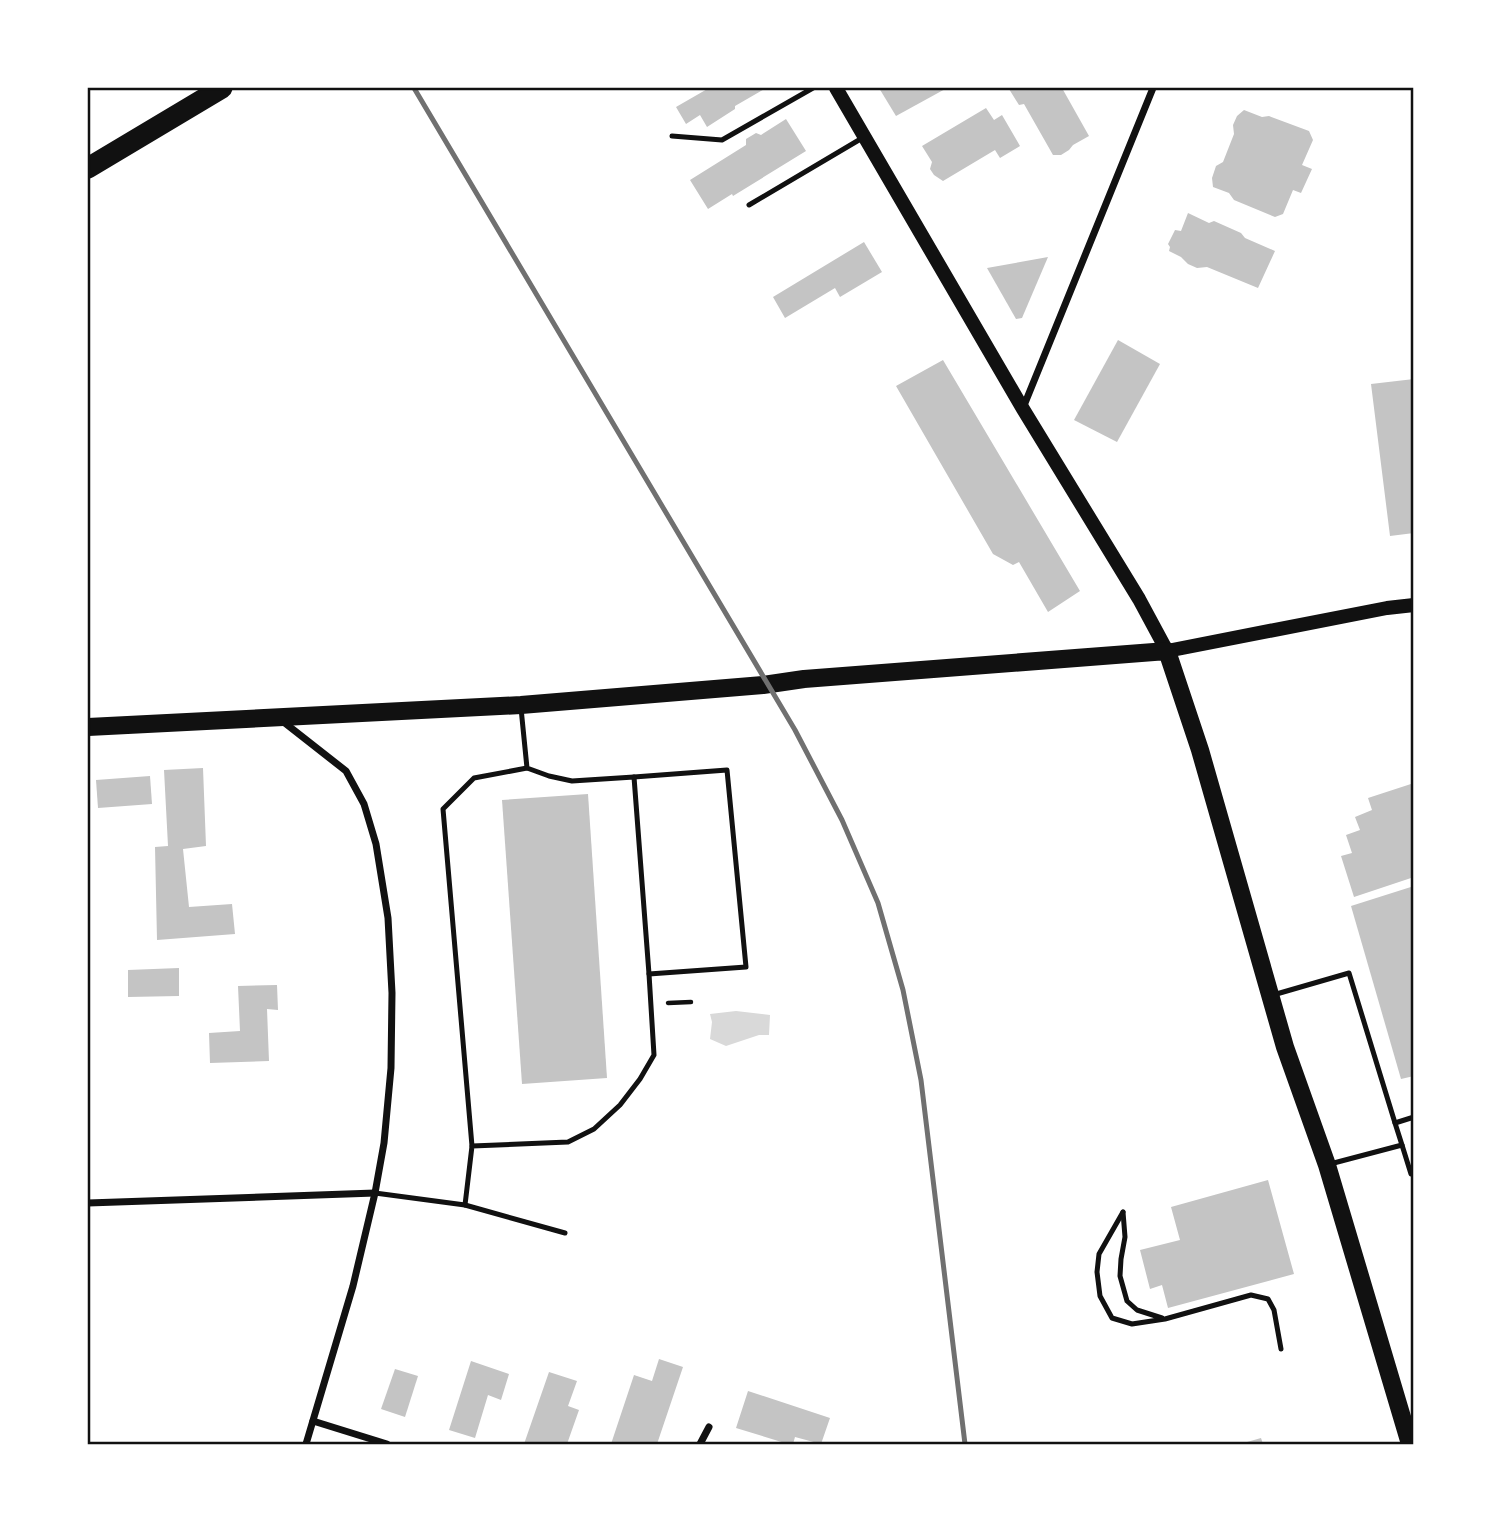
<svg xmlns="http://www.w3.org/2000/svg" width="1501" height="1532" viewBox="0 0 1501 1532" font-family="'Libre Baskerville',serif">
	<style>
		.water { fill: #d9d9d9 }
		.building { fill: #c4c4c4 }
		.lines { fill: none; stroke-linecap: round; stroke-linejoin: round }
		.path { stroke: #111; stroke-width: 4.5 }
		.service { stroke: #111; stroke-width: 5 }
		.minor { stroke: #111; stroke-width: 7 }
		.secondary { stroke: #111; stroke-width: 14 }
		.primary { stroke: #111; stroke-width: 18 }
		.motorway { stroke: #111; stroke-width: 21 }
		.rail { stroke: #707070; stroke-width: 5 }
		.neatline { fill: none; stroke: #111; stroke-width: 2.5 }
	</style>
	<rect width="100%" height="100%" fill="#fff"/>
	<polygon class="water" points="736,1011 770,1015 769,1035 759,1035 726,1046 710,1039 712,1022 710,1014"/>
	<g class="building">
		<polygon points="709,88 766,88 735,106 735,109 707,127 700,115 686,124 676,107"/>
		<polygon points="879,88 947,88 896,116"/>
		<polygon points="1011,88 1062,88 1089,136 1073,145 1069,150 1061,155 1053,155 1024,104 1019,105 1009,89"/>
		<polygon points="986,108 994,120 1002,115 1020,146 1000,158 995,150 943,181 934,175 930,169 932,162 922,146"/>
		<polygon points="1244,110 1262,117 1269,116 1309,131 1313,140 1302,165 1312,169 1301,193 1293,190 1283,214 1275,217 1234,200 1229,193 1213,187 1212,178 1216,166 1223,162 1234,134 1233,125 1237,116"/>
		<polygon points="786,119 806,151 733,196 732,194 708,209 690,180 746,145 746,139 756,133 761,135"/>
		<polygon points="1188,213 1209,223 1214,221 1241,233 1245,238 1275,251 1258,288 1207,267 1197,268 1188,264 1181,257 1169,251 1170,247 1168,244 1175,230 1181,231"/>
		<polygon points="864,242 882,272 840,297 835,288 785,318 773,297"/>
		<polygon points="1048,257 1022,318 1016,319 987,268"/>
		<polygon points="1118,340 1160,364 1117,442 1074,420"/>
		<polygon points="943,360 1080,591 1048,612 1019,562 1013,565 993,554 896,386"/>
		<polygon points="1414,379 1414,533 1390,536 1371,384"/>
		<polygon points="203,768 206,846 183,849 189,907 232,904 235,934 157,940 155,847 168,846 164,770"/>
		<polygon points="150,776 152,804 98,808 96,780"/>
		<polygon points="1414,783 1414,877 1354,897 1341,856 1352,853 1346,835 1360,830 1355,817 1372,810 1368,798"/>
		<polygon points="588,794 607,1078 522,1084 502,800"/>
		<polygon points="1414,886 1414,1076 1401,1079 1351,906"/>
		<polygon points="179,968 179,996 128,997 128,970"/>
		<polygon points="277,985 278,1010 267,1009 269,1061 210,1063 209,1033 240,1031 238,986"/>
		<polygon points="1268,1180 1294,1274 1168,1308 1162,1285 1150,1289 1140,1250 1180,1240 1171,1207"/>
		<polygon points="659,1359 683,1367 657,1444 611,1444 634,1375 652,1381"/>
		<polygon points="471,1361 509,1374 501,1400 488,1395 475,1438 449,1430"/>
		<polygon points="395,1369 418,1376 405,1417 381,1409"/>
		<polygon points="549,1372 577,1381 568,1406 579,1410 567,1444 524,1444"/>
		<polygon points="748,1391 830,1418 821,1444 795,1437 793,1444 788,1444 736,1428"/>
		<polygon points="1261,1438 1263,1444 1240,1444"/>
	</g>
	<g class="lines">
		<polyline class="path" points="668,1003 691,1002"/>
		<g class="service">
			<polyline points="672,136 722,140 813,88"/>
			<polyline points="749,205 864,137"/>
			<polyline points="634,777 727,770 746,967 649,974"/>
			<polyline points="1273,995 1349,973 1395,1123"/>
			<polyline points="1402,1145 1395,1123 1414,1117"/>
			<polyline points="472,1146 443,809 474,778 527,768"/>
			<polyline points="1330,1164 1402,1145 1411,1174 1414,1173"/>
			<polyline points="375,1193 465,1205 472,1146 568,1142 594,1129 620,1105 640,1079 654,1055 649,974 634,777 572,781 549,776 527,768 521,708"/>
			<polyline points="465,1205 565,1233"/>
			<polyline points="1123,1212 1099,1254 1097,1272 1100,1296 1112,1318 1132,1324 1165,1319 1251,1295 1268,1299 1274,1310 1281,1349"/>
			<polyline points="1123,1212 1125,1237 1121,1259 1120,1276 1127,1301 1137,1310 1162,1318"/>
		</g>
		<g class="minor">
			<polyline points="1023,408 1153,88"/>
			<polyline points="281,720 346,771 364,804 376,844 388,918 392,993 391,1068 384,1143 375,1193 353,1286 306,1444"/>
			<polyline points="88,1203 375,1193"/>
			<polyline points="313,1421 387,1444"/>
			<polyline points="700,1444 709,1427"/>
		</g>
		<polyline class="secondary" points="836,88 1023,409 1139,599 1167,651 1387,608 1414,605"/>
		<polyline class="primary" points="88,727 521,705 763,685 804,679 1167,651 1200,750 1285,1047 1327,1165 1410,1444"/>
		<polyline class="motorway" points="88,168 222,88"/>
		<polyline class="rail" points="414,88 795,730 842,820 878,903 903,990 921,1080 965,1444"/>
	</g>
	<rect width="1501" height="1532" fill="none" stroke="#ffffff" stroke-width="178"/>
	<rect x="89" y="89" width="1323" height="1354" class="neatline"/>
</svg>
